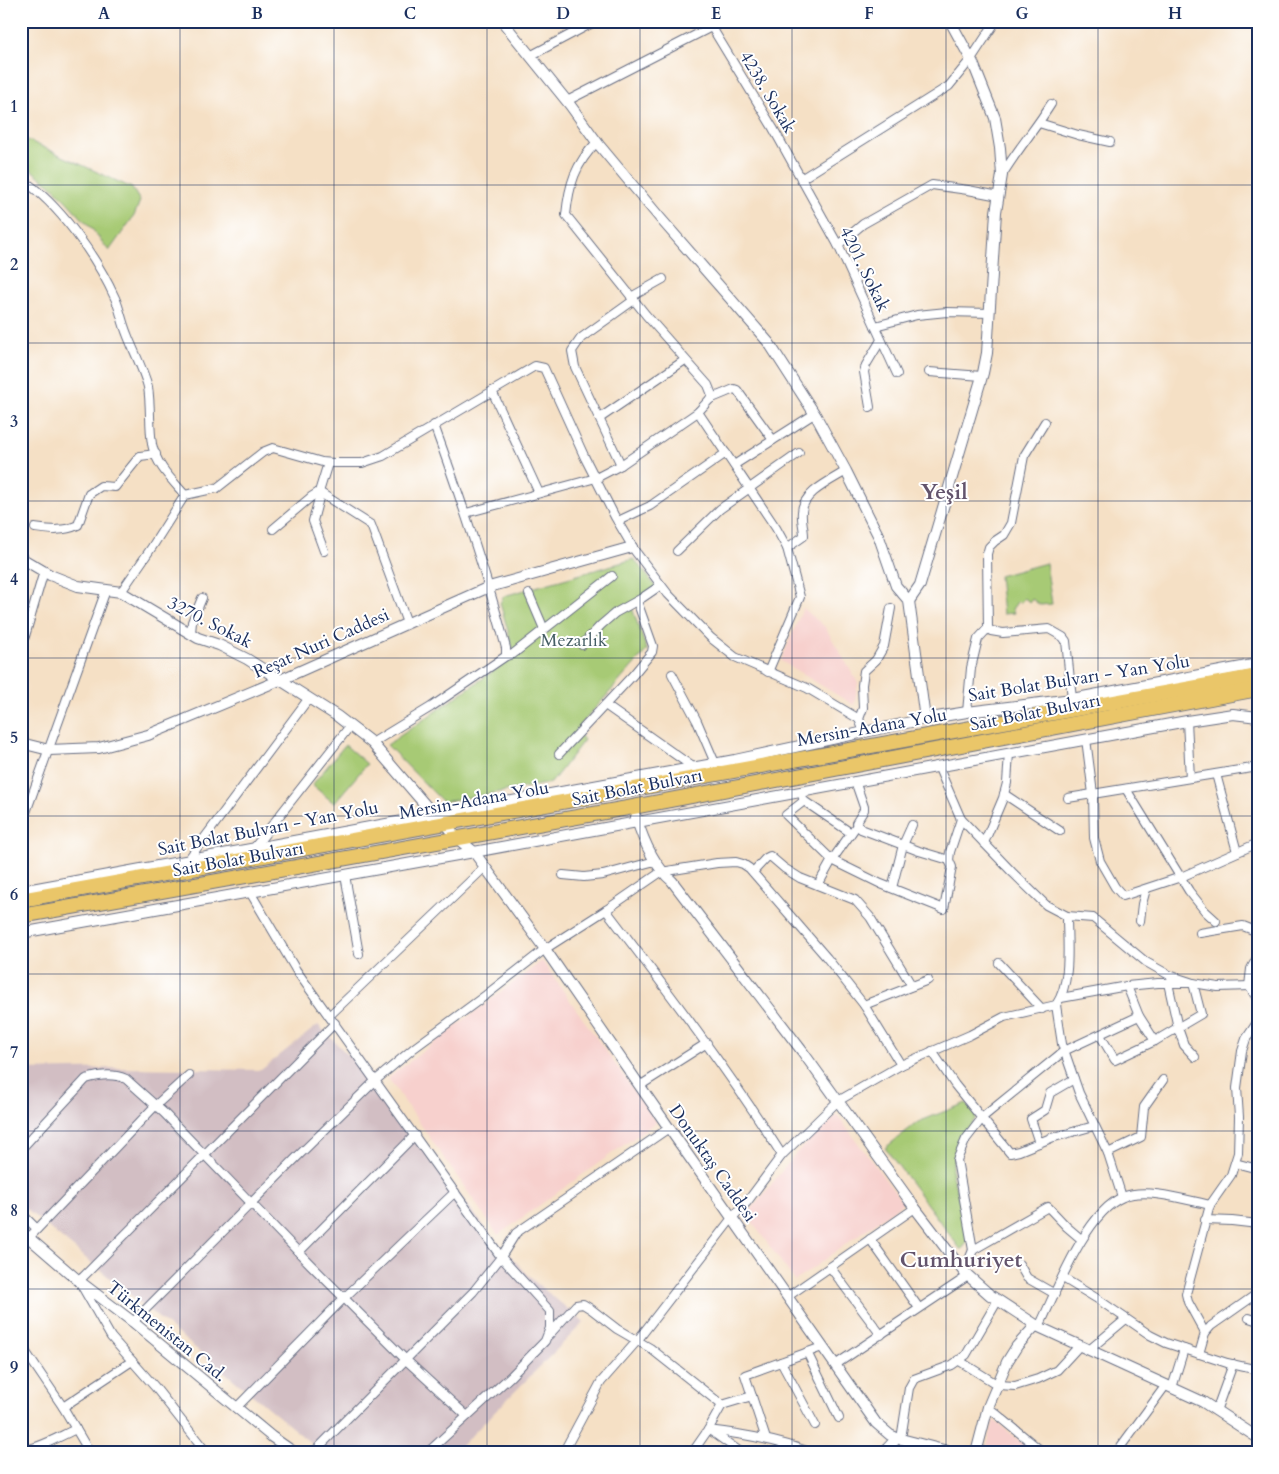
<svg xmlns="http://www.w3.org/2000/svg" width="1279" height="1474" viewBox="0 0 1279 1474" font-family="Cardo,serif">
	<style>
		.built { fill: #f7d0cd }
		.industrial { fill: #d2bec3 }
		.green { fill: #a7ca74; stroke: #617c69 }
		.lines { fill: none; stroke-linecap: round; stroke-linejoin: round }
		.minor-casing { stroke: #676d82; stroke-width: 10 }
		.tertiary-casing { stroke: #676d82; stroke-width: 12 }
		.trunk-casing { stroke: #676d82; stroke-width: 16 }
		.minor { stroke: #fff; stroke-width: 8 }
		.tertiary { stroke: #fff; stroke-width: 10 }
		.trunk { stroke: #eac669; stroke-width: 14 }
		.grid { fill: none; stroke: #1b2f5e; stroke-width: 1; stroke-opacity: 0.55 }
		.labels { text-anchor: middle; stroke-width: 4; stroke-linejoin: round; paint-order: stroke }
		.street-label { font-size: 18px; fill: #1b2f5e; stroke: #fff }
		.park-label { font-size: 18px; fill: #455e65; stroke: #fff }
		.district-label { font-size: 22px; font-weight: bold; fill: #63546c; stroke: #fff }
		.neatline { fill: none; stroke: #1b2f5e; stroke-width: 2 }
		.grid-label { font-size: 16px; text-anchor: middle; font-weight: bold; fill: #1b2f5e }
	</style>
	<rect width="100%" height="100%" fill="#fff"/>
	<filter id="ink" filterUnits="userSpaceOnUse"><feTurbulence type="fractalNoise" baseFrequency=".02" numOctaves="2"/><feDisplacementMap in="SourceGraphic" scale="10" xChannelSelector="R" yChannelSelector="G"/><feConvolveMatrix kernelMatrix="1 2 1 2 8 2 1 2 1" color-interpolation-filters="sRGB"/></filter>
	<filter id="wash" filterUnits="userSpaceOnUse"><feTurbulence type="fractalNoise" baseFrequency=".0096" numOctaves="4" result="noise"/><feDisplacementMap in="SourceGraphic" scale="20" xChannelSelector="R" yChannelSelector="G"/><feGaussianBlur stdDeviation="1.12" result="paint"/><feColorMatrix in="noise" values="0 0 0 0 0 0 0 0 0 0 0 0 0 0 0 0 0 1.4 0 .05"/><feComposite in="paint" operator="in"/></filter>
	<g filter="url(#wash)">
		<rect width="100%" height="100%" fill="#f5e0c5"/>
		<g class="built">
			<polygon points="803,608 825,627 858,683 854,705 781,661"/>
			<polygon points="542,961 656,1122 498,1235 388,1078"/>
			<polygon points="837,1115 903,1203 795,1281 747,1215 797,1152"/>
			<polygon points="994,1420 1035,1453 985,1453"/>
		</g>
		<polygon class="industrial" points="318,1025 353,1060 495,1240 535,1282 584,1322 454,1453 323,1453 21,1205 21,1070 122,1068 261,1070"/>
		<g class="green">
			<polygon points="21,137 132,188 140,201 134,216 109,251 93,230 54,188 21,162"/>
			<polygon points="634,559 657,588 632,608 647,650 576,730 584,740 551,783 443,802 387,745 515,656 500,603 504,596"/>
			<polygon points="1046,563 1052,604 1040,605 1032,599 1030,602 1024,598 1020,603 1018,601 1012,609 1014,613 1003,614 999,576"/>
			<polygon points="345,745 367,764 334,803 312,785"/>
			<polygon points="966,1103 976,1115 975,1119 964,1135 956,1151 952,1167 952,1176 957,1191 967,1238 966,1244 961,1250 885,1148 918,1122"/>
		</g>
	</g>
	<g filter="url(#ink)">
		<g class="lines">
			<defs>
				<g id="minor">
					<polyline points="708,21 773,128 838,245 897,374"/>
					<polyline points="1240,21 1258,27"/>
					<polyline points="530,56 596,21"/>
					<polyline points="567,101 723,21"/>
					<polyline points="1039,123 1078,135 1110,142"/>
					<path d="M1002 175C1017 150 1036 128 1051 104"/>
					<path d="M21 179C59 203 97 258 115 298 120 309 122 322 127 334 133 350 144 371 148 387 151 406 149 426 152 444 156 465 172 480 185 495"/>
					<polyline points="801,179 949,86 971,59 996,21"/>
					<polyline points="838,245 863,224 932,185 968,190 999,196"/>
					<polyline points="631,297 663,279"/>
					<polyline points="875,326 917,315 947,312 990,313"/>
					<polyline points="929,372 982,376"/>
					<polyline points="492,391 539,493"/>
					<polyline points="710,399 734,389 737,390 773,440"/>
					<polyline points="870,407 864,372 866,365 881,340"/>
					<polyline points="698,412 776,528 787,548 800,597 768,672"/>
					<polyline points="600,418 685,360"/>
					<polyline points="1045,422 1024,456 1011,523 1004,535 995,541 989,547 987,554 988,628 991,631 1003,633 1049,629 1063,637 1066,641 1072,699"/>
					<path d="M434 425C461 499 486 573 506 648V656"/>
					<polyline points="621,465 575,367 572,351 581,338 634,300"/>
					<polyline points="734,465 814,414"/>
					<polyline points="319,492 371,525 407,623"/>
					<polyline points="319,492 319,498 313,521 324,551"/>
					<path d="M466 513 596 478 621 465 698 412 710 399 712 395 708 385 646 315 566 215C569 185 575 164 597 142"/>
					<polyline points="618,521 650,506 726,453"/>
					<path d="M35 528C50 530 63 532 78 525L89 494 101 486 115 487 140 456 156 454"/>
					<polyline points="273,529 311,497 319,492 328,463"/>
					<path d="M787 548 804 536C804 528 801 520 802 512 802 493 832 480 846 471"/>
					<polyline points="677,551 720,509 799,453"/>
					<polyline points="121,592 152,547 185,495 217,488 263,452 273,448 322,462 334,463 362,463 383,456 535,366 544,368 585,458 615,517 635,551 668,594 711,638 735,657 807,688 859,719 864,732"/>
					<polyline points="529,594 544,629"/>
					<polyline points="191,633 192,622 202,598"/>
					<polyline points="582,645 601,625 615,613 642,598 661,585"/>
					<polyline points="21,650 44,571"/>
					<polyline points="672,674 697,721 715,763"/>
					<polyline points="605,705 693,767"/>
					<polyline points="967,712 971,668 978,639 988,628"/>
					<polyline points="859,719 863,708 862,685 864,671 876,660 884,646 891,608"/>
					<polyline points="1187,721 1190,778"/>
					<polyline points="1086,739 1093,794 1094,838 1100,861 1115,887 1123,896 1181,877 1258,843"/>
					<polyline points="372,743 431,707 506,656 513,654 612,576"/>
					<polyline points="559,754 633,675 652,652 653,646 637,601"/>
					<polyline points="938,766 961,819 1012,872 1046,905 1067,916 1093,918 1146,962 1169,975 1193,983 1218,987 1250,986"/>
					<polyline points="1216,774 1237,852"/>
					<polyline points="855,781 864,807 864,810 856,823 861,829 919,851 949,860"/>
					<polyline points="1126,789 1189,891 1205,911 1216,921"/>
					<polyline points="1004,794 1060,831"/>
					<polyline points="803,798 804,801 851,833"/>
					<polyline points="1068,798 1258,767"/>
					<polyline points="804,801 786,815 832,860 881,884 944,909 952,867 949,860 950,852 961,819"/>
					<polyline points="21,826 106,590"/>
					<polyline points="984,843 1003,798 1007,783 1009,753"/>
					<polyline points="254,848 350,726"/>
					<polyline points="188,860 309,698"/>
					<polyline points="753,872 766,858 770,856 784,868 800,878 855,900 870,917 912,986"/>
					<polyline points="345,875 359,954"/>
					<polyline points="563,875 584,877 603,875 655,861"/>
					<polyline points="818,885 832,860 857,825"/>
					<polyline points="892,888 903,845 912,825"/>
					<polyline points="250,892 296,970 501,1257 550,1311 550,1328 545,1341 511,1376 427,1453"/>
					<path d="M606 910C667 990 728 1070 782 1155"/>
					<path d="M1067 916C1067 943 1072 982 1056 1005L1062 1044 1079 1093 1108 1153 1122 1197"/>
					<polyline points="1140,921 1142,904 1146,889"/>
					<polyline points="1200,933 1243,926 1258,932"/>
					<polyline points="999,963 1042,1009"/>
					<polyline points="1168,983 1178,1028 1184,1045 1195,1057"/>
					<polyline points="1127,986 1139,1016 1155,1041"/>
					<polyline points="1061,998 1127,986 1158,983 1193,983 1201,1014 1155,1041 1115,1060 1100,1035"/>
					<polyline points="864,1005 928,980"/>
					<polyline points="329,1016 485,867"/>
					<polyline points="932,1051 955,1085 1010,1153 1019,1151 1051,1138 1094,1126"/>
					<polyline points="641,1085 707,1043"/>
					<polyline points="1039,1143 1031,1119 1045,1110 1050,1093 1074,1079"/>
					<path d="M21 1149 86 1079C99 1075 113 1073 126 1079L164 1113 310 1264 406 1360 467 1416"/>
					<polyline points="1108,1153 1141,1137 1144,1107 1163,1080"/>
					<polyline points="1235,1163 1258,1169"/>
					<polyline points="21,1213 37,1229"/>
					<polyline points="1205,1220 1232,1221 1258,1224"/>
					<polyline points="870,1239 919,1308"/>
					<polyline points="21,1246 156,1105 189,1075"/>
					<polyline points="973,1250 957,1160 966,1139 983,1117 1064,1051 1139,1016"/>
					<polyline points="299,1252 415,1135"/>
					<polyline points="1019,1264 1027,1278 1055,1294"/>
					<polyline points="830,1267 881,1335"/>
					<polyline points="964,1272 973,1250 1048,1207 1067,1227 1081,1239"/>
					<polyline points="1063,1278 1096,1298 1150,1335 1166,1343 1227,1363 1258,1370"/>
					<polyline points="787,1297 915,1208"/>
					<polyline points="1249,1318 1258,1321"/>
					<polyline points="133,1322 297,1157 376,1080 414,1048 486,995 545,949 606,910 661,872 717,863 736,862 743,864 749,868 827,958 864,1005 901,1065"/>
					<path d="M1039 1327C1056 1292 1086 1212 1123 1197 1146 1187 1186 1200 1210 1205"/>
					<polyline points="1205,1333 1188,1302 1186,1294 1210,1205 1231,1175 1238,1153 1239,1117 1237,1088 1242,1051 1246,1039 1258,1021"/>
					<polyline points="549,1335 576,1305 583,1304 591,1309 617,1329 650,1348 722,1405 708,1430 692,1453"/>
					<polyline points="21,1345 63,1407 90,1453"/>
					<polyline points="1089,1350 1126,1319"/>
					<polyline points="807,1352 839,1418"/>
					<polyline points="1199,1354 1205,1333 1211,1326 1258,1293"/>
					<polyline points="958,1360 998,1385 1015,1386 1038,1379 1057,1370 1080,1345"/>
					<polyline points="781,1362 815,1425"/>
					<polyline points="835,1365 968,1276"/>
					<polyline points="1172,1388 1184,1349"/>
					<polyline points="722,1405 752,1396"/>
					<polyline points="63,1407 132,1361"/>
					<polyline points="988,1407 1044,1453"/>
					<polyline points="236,1408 344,1298 455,1192"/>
					<polyline points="1216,1411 1233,1364"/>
					<path d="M708 1430C743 1434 779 1440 812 1453"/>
					<polyline points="711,1431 742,1453"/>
					<polyline points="766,1439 745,1375 822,1347"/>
					<polyline points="901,1439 909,1388 914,1379 952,1365 966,1355 998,1300"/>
					<path d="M21 1450C35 1451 62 1435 76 1429"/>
					<polyline points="207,1453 155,1387 111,1337 79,1281 335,1023"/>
					<polyline points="313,1453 473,1292 501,1257 516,1233 669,1128"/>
					<polyline points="563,1453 601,1382 637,1341 732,1218 747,1202 782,1155 838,1101 901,1065 970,1035 1004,1017 1056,1005"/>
					<polyline points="1116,1453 1166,1385"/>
				</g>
				<g id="tertiary">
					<polyline points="502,21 570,105 599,145 660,218 769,343 816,416 846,471 879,537 896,586 909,601 925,719"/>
					<polyline points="21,558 50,575 78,586 121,592 198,638 219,645 247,659 337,716 372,743 433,814 446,824 458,839 474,852 545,949 669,1128 876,1423 890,1435 897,1438 955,1453"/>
					<polyline points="909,601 920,585 983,373 987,353 996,212 1002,175 1000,148 995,118 973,63 950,21"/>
					<polyline points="21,743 49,750 99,748 148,735 280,680 489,587 632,547"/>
					<path d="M636 817C643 840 653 865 672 881L802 1051 915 1208 964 1272 990 1295 1039 1327 1203 1402 1255 1436 1258 1437"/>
					<polyline points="21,891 735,760 925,719 967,712 1072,699 1258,664"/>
					<polyline points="21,933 474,852 1187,721 1233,714 1258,717"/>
					<polyline points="1258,958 1252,969 1250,986 1258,998"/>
					<polyline points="21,1231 79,1281 133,1322 272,1437 295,1453"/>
					<polyline points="883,1453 897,1438"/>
					<polyline points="976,1453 988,1407 1007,1362 1017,1346 1036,1325"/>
				</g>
				<g id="trunk">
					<polyline points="21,900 1258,676"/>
					<polyline points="21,916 633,807 1258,689"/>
				</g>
			</defs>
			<use href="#minor" class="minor-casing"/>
			<use href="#tertiary" class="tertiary-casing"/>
			<use href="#trunk" class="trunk-casing"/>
			<use href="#minor" class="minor"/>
			<use href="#tertiary" class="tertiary"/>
			<use href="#trunk" class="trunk"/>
		</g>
	</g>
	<path class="grid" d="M180 21V1453M334 21V1453M487 21V1453M640 21V1453M792 21V1453M946 21V1453M1098 21V1453M21 185H1258M21 343H1258M21 501H1258M21 658H1258M21 816H1258M21 974H1258M21 1131H1258M21 1289H1258"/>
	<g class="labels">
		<g class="street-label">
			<text transform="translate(768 92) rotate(59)" y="6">4238. Sokak</text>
			<text transform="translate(865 269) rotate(64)" y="6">4201. Sokak</text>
			<text transform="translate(210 622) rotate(27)" y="6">3270. Sokak</text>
			<text transform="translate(321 643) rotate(-24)" y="6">Reşat Nuri Caddesi</text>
			<text transform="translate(1079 678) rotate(-9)" y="6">Sait Bolat Bulvarı - Yan Yolu</text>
			<text transform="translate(1035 712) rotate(-11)" y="6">Sait Bolat Bulvarı</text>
			<text transform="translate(872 727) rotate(-10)" y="6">Mersin-Adana Yolu</text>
			<text transform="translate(637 787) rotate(-11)" y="6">Sait Bolat Bulvarı</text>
			<text transform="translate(474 800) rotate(-10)" y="6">Mersin-Adana Yolu</text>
			<text transform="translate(268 828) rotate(-11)" y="6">Sait Bolat Bulvarı - Yan Yolu</text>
			<text transform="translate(238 859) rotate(-10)" y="6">Sait Bolat Bulvarı</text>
			<text transform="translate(713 1163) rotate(55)" y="6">Donuktaş Caddesi</text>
			<text transform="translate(167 1331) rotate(39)" y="6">Türkmenistan Cad.</text>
		</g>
		<g class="park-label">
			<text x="574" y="646">Mezarlık</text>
		</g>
		<g class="district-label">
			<text x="944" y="499">Yeşil</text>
			<text x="961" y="1267">Cumhuriyet</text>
		</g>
	</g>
	<rect width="1279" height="1474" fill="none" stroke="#fff" stroke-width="55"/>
	<rect x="28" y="28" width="1224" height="1418" class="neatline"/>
	<g class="grid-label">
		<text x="104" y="19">A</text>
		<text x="257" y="19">B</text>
		<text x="410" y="19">C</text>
		<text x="563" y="19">D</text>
		<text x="716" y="19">E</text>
		<text x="869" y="19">F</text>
		<text x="1022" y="19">G</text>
		<text x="1175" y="19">H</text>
		<text x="14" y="112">1</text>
		<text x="14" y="270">2</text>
		<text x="14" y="427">3</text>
		<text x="14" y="585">4</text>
		<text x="14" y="743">5</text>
		<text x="14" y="900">6</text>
		<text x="14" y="1058">7</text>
		<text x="14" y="1216">8</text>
		<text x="14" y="1373">9</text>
	</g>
</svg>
